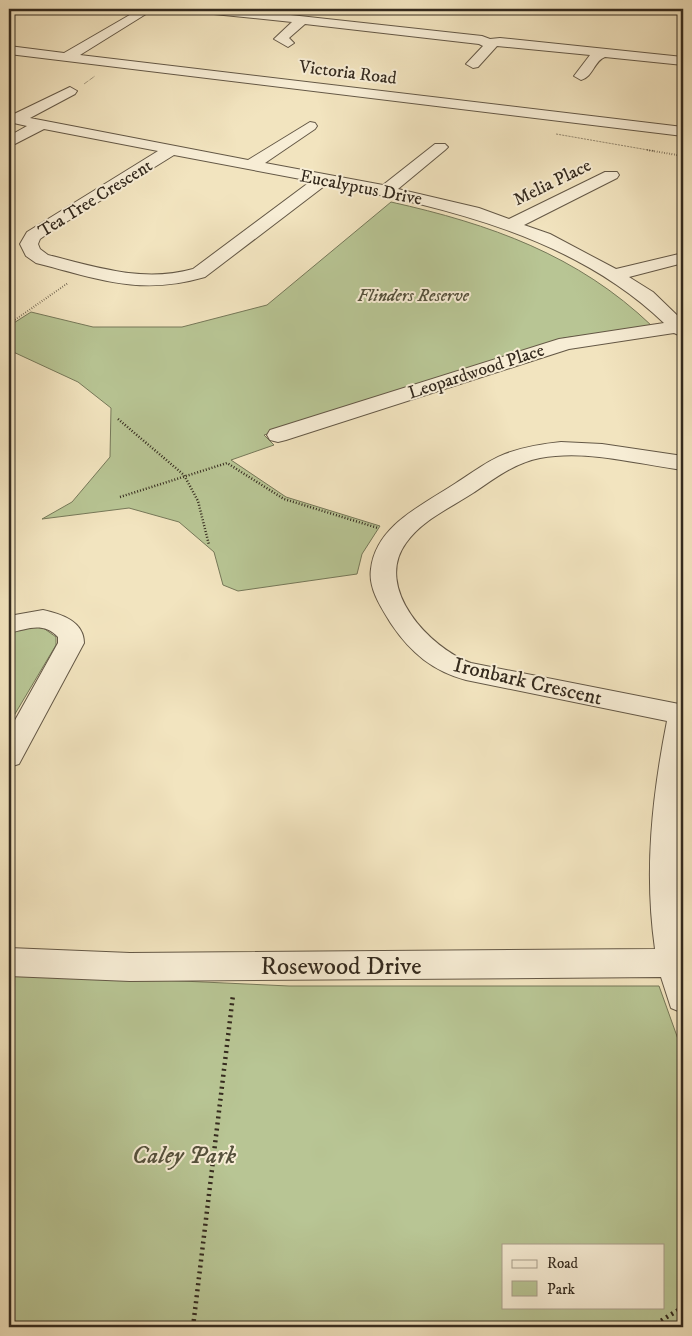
<svg xmlns="http://www.w3.org/2000/svg" width="692" height="1336" viewBox="0 0 692 1336" font-family="'IM FELL DW Pica',serif">
	<style>
		.green { fill: #b8c594; stroke: #767859; fill-rule: evenodd }
		.lines { fill: none; stroke-linecap: round; stroke-linejoin: round }
		.stream { fill: #728379; fill-rule: evenodd }
		.minor-casing { stroke: #645846; stroke-width: 2 }
		.path-far3 { stroke: #342a1e; stroke-width: 1; stroke-dasharray: 0.5 1; stroke-linecap: butt }
		.path-far2 { stroke: #342a1e; stroke-width: 2; stroke-dasharray: 0.5 2; stroke-linecap: butt }
		.path-far1 { stroke: #342a1e; stroke-width: 2.5; stroke-dasharray: 1 2; stroke-linecap: butt }
		.path { stroke: #342a1e; stroke-width: 4.5; stroke-dasharray: 2 4; stroke-linecap: butt }
		.minor { fill: #f7edd5; fill-rule: evenodd }
		.labels { text-anchor: middle; stroke-width: 4; stroke-linejoin: round; paint-order: stroke }
		.far-street-label { font-size: 18px; fill: #342a1e; stroke: #f7edd5 }
		.far-park-label { font-size: 18px; font-style: italic; fill: #55513c; stroke: #f7edd5 }
		.street-label { font-size: 21px; fill: #342a1e; stroke: #f7edd5 }
		.near-street-label { font-size: 25px; fill: #342a1e; stroke: #f7edd5 }
		.near-park-label { font-size: 25px; font-style: italic; fill: #55513c; stroke: #f7edd5 }
	</style>
	<rect width="100%" height="100%" fill="#f2e4bf"/>
	<filter id="stains"><feTurbulence type="fractalNoise" baseFrequency=".004" numOctaves="4"/><feColorMatrix values="0 0 0 0 .2 0 0 0 0 .09 0 0 0 0 .02 0 0 0 .5 -.17"/></filter>
	<radialGradient id="worn" r=".72"><stop offset=".6" stop-color="#630" stop-opacity="0"/><stop offset="1" stop-color="#630" stop-opacity=".3"/></radialGradient>
	<g class="green">
		<path d="M391 202C490 224 578 255 652 326L564 338 525 350 264 435 274 445 231 460 286 497 380 526 362 554 357 574 238 591 223 585 214 552 179 522 129 508 42 519 72 502 110 457 111 408 78 382 9 350V326L31 312 93 327H182L267 305Z"/>
		<polygon points="33,626 42,627 56,637 56,645 9,724 9,633"/>
		<path d="M9 973 289 986H659L683 1053V1327H9ZM503 1245H663V1307H503Z"/>
	</g>
	<g class="lines">
		<polygon class="stream" points="597,9 683,11 683,13 599,10"/>
		<defs>
			<g id="minor">
				<polygon points="140,9 154,9 80,55 683,127 683,136 9,54 9,46 64,53"/>
				<path d="M198 9H235L482 36 490 39 500 38 683 57V65L605 57C594 61 593 77 581 80L574 76 590 55 497 46 478 67 473 68 466 64 483 46 479 44 305 24 289 38 294 43 288 47 274 39 292 22 204 13Z"/>
				<path d="M70 87 77 91 75 94 30 118 248 160 310 122 315 123 317 126 315 129 265 163 383 185 435 144H445L448 147 445 150 398 189 479 208 509 219 605 172H617L619 175 617 178 524 225 550 234 616 269 683 253V263L629 277 653 292 683 321V337L674 333 569 349 286 440 278 442 270 440 267 435 270 430 559 339 664 323C573 236 447 208 327 184L205 277C140 296 99 279 36 263L26 256 20 244 27 232 158 151 44 129 9 147V136L27 126 9 122V114H14ZM174 155 311 181 193 269C143 283 96 267 48 255L40 249 38 244 40 239 50 232Z"/>
				<path d="M561 442 602 444 683 456V470C636 464 587 449 540 458 514 463 494 479 473 493 450 508 422 520 406 543 373 588 430 648 471 663L679 704 683 703 681 856 683 1013 671 1008 661 977 130 981 9 976V948L130 953 655 949C644 872 652 797 667 721L466 680C433 671 411 653 392 625 382 609 368 589 371 569 376 525 423 505 456 483 472 473 487 461 505 454 523 447 542 444 561 442Z"/>
				<path d="M43 610C61 614 84 621 84 643L19 764 9 767V731L58 643V637C43 621 27 629 9 633V616Z"/>
			</g>
		</defs>
		<use href="#minor" class="minor-casing"/>
		<g class="path-far3">
			<polyline points="84,84 95,76"/>
			<polyline points="556,134 654,151"/>
		</g>
		<g class="path-far2">
			<polyline points="647,150 683,156"/>
			<polyline points="9,324 68,283"/>
		</g>
		<g class="path-far1">
			<polyline points="118,419 184,475 198,501 209,545"/>
			<polyline points="120,497 227,463 284,499 378,528"/>
		</g>
		<g class="path">
			<polyline points="193,1327 233,995"/>
			<polyline points="651,1327 683,1307"/>
		</g>
		<use href="#minor" class="minor"/>
	</g>
	<g class="labels">
		<g class="far-street-label">
			<text transform="translate(348 72) rotate(7)" y="6">Victoria Road</text>
			<text transform="translate(552 182) rotate(-26)" y="6">Melia Place</text>
			<text transform="translate(361 187) rotate(11)" y="6">Eucalyptus Drive</text>
			<text transform="translate(95 198) rotate(-32)" y="6">Tea Tree Crescent</text>
			<text transform="translate(476 371) rotate(-18)" y="6">Leopardwood Place</text>
		</g>
		<g class="far-park-label">
			<text x="413" y="301">Flinders Reserve</text>
		</g>
		<g class="street-label">
			<text transform="translate(528 681) rotate(13)" y="7">Ironbark Crescent</text>
		</g>
		<g class="near-street-label">
			<text x="341" y="974">Rosewood Drive</text>
		</g>
		<g class="near-park-label">
			<text x="184" y="1163">Caley Park</text>
		</g>
	</g>
	<rect width="692" height="1336" fill="none" stroke="#f2e4bf" stroke-width="30"/>
	<rect x="10" y="10" width="672" height="1316" fill="none" stroke="#342a1e" stroke-width="2.5"/>
	<rect x="15" y="15" width="662" height="1306" fill="none" stroke="#342a1e"/>
	<rect x="502" y="1244" width="162" height="65" fill="#f7edd5" stroke="#a99f8c"/>
	<rect x="512" y="1260" width="25" height="8" fill="#f7edd5" stroke="#a99f8c"/>
	<text x="547" y="1268" font-size="15" fill="#342a1e">Road</text>
	<rect x="512" y="1281" width="25" height="15" fill="#b8c594" stroke="#a99f8c"/>
	<text x="547" y="1294" font-size="15" fill="#342a1e">Park</text>
	<rect width="100%" height="100%" filter="url(#stains)"/>
	<rect width="100%" height="100%" fill="url(#worn)"/>
</svg>
